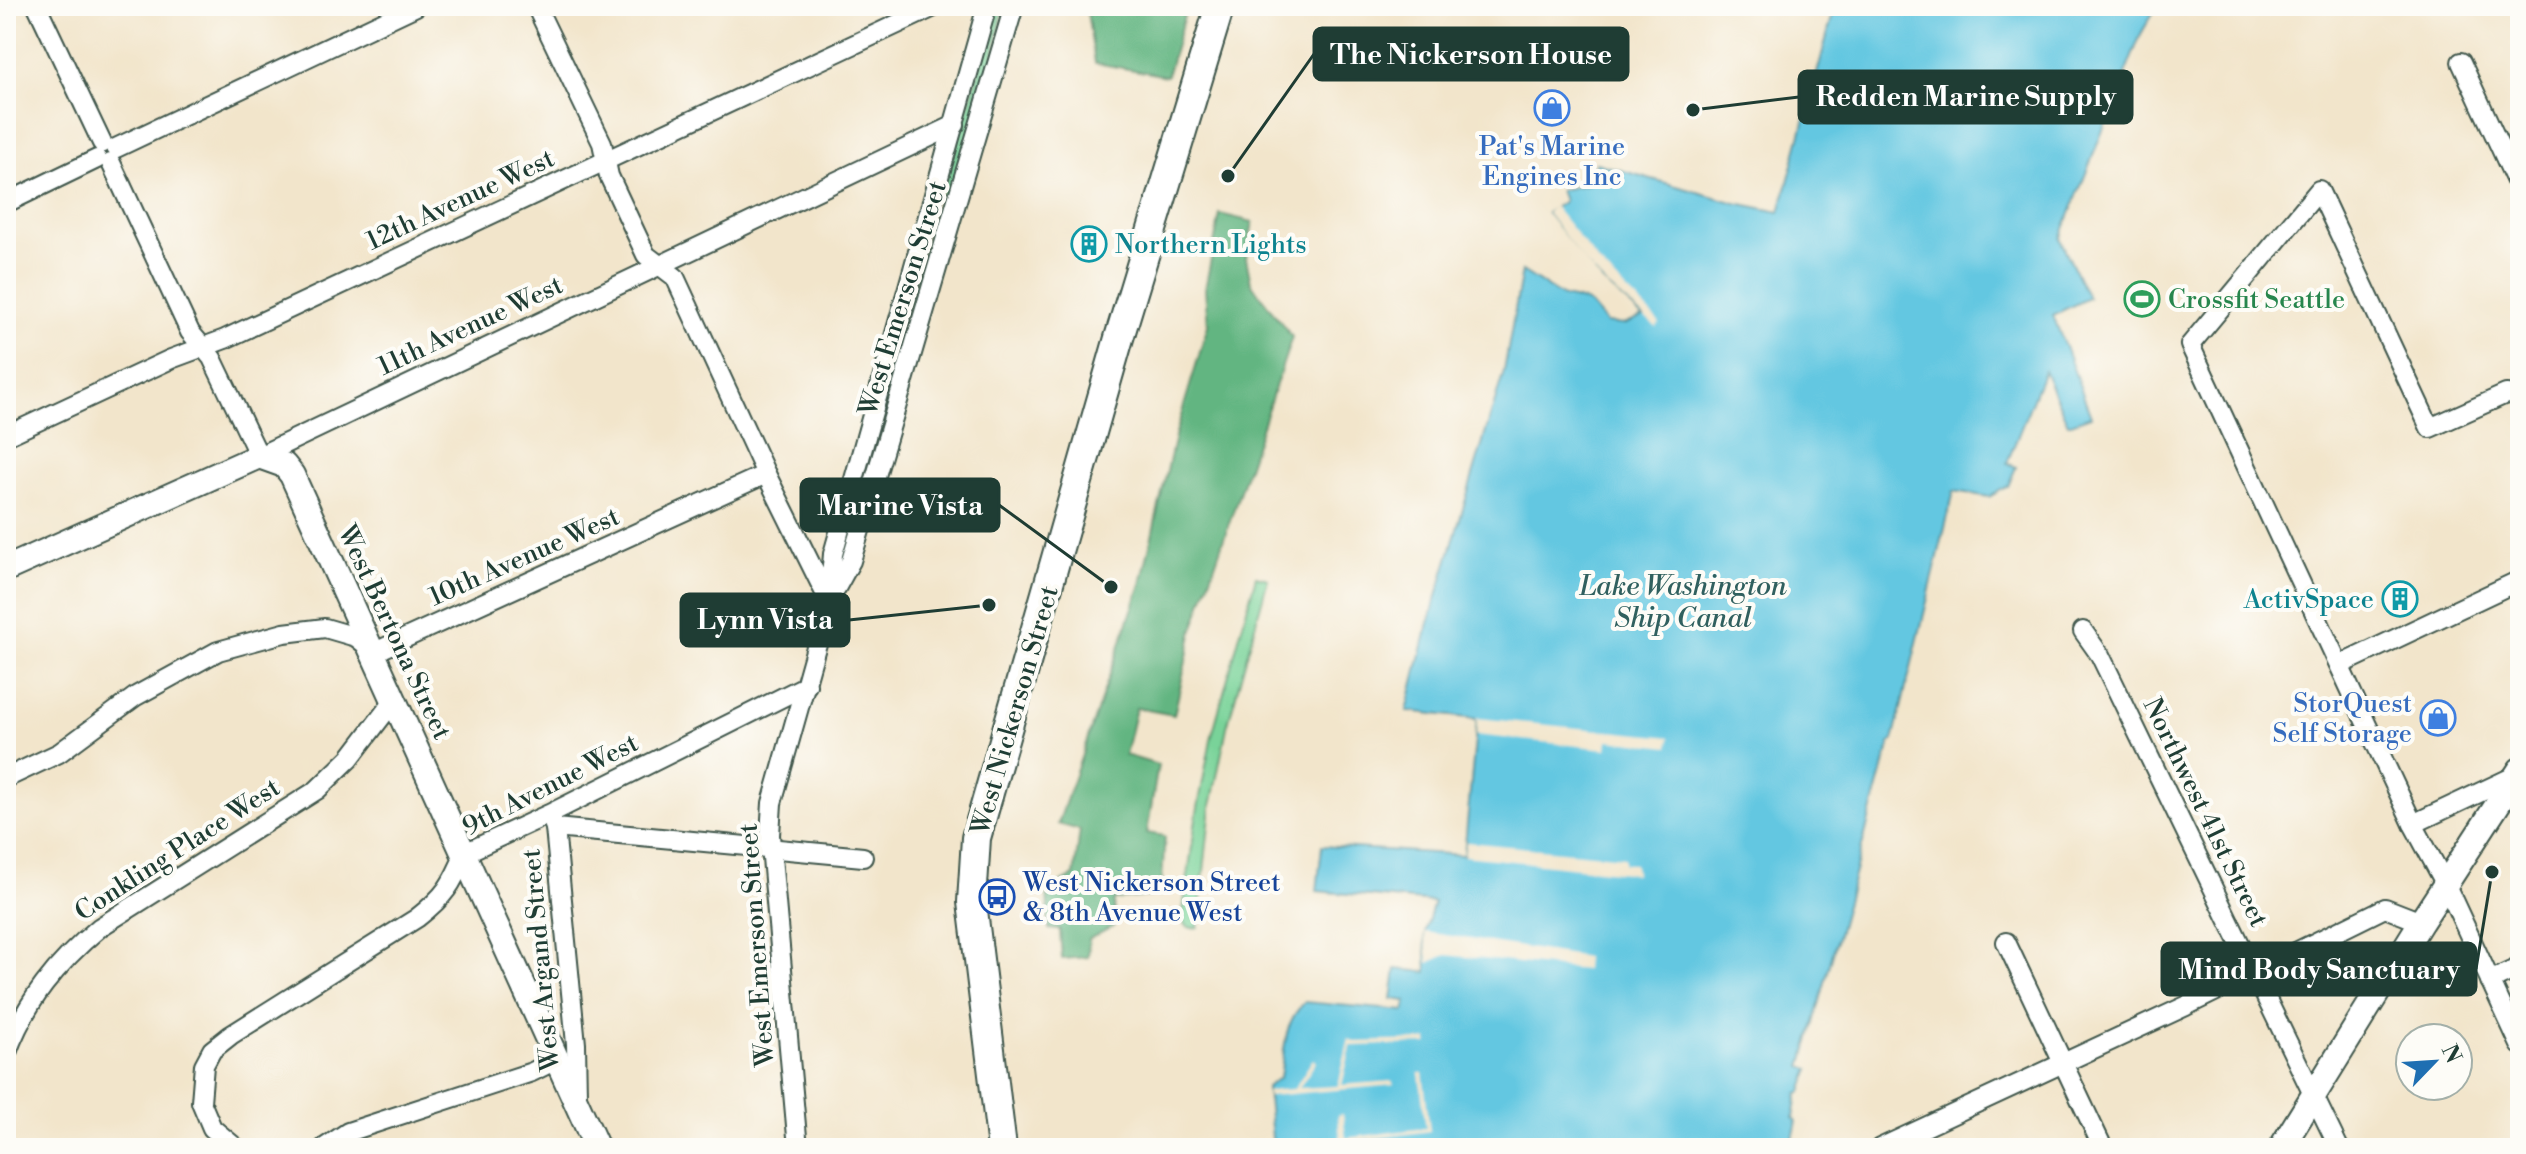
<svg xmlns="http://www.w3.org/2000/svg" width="2526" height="1154" viewBox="0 0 2526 1154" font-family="'Libre Bodoni',serif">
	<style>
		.green { fill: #79d399; stroke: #4c8866; stroke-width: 2 }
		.forest { fill: #62b581; stroke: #40795a; stroke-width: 2 }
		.water { fill: #63c7e1; stroke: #41828a; stroke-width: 2 }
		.pier { fill: #f2e5cb }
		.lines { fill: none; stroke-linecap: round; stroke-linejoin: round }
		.street-casing { stroke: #3f564b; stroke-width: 22 }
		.secondary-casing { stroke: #3f564b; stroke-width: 28 }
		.primary-casing { stroke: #3f564b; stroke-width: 32 }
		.street { stroke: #fff; stroke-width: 18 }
		.secondary { stroke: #fff; stroke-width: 24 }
		.primary { stroke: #fff; stroke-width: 28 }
		.labels { text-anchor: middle; stroke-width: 8; stroke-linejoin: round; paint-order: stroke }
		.shop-label { font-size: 26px; fill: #366cbe; stroke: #fdfcf7 }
		.street-label { font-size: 26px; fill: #1f3d34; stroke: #fdfcf7 }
		.culture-label { font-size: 26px; fill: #0d838f; stroke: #fdfcf7; text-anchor: start }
		.leisure-label { font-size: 26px; fill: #27864d; stroke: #fdfcf7; text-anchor: start }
		.transit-label { font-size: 26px; fill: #164399; stroke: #fdfcf7; text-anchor: start }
		.water-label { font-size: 28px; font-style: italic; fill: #30605f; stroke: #fdfcf7 }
		.leader { fill: none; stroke: #1f3d34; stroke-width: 3 }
		.callout-dot { fill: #1f3d34; stroke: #fdfcf7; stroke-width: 3 }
		.callout { fill: #1f3d34; stroke: #1f3d34; stroke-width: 3 }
		.callout-label { font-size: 28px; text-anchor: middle; font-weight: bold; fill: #fff }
	</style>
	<rect width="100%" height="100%" fill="#fdfcf7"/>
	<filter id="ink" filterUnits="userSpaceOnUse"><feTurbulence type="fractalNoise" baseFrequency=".0125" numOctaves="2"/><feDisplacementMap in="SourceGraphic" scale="16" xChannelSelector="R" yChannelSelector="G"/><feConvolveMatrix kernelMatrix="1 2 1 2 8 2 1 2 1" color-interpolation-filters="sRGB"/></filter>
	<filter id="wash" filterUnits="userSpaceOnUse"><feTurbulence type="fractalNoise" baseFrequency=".006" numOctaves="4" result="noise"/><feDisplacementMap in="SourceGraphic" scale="32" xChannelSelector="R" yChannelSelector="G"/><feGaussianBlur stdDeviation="1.8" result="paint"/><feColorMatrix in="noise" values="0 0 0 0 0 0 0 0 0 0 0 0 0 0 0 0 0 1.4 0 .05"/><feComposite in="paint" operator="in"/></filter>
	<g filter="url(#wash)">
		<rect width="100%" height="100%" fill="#f2e5cb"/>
		<g class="green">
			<polygon points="998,6 1004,6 990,73 935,261 923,257"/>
			<polygon points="921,264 932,267 850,545 841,561"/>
			<polygon points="1256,576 1268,579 1227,727 1211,806 1198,927 1191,928 1185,925 1182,918 1196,818 1211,739"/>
		</g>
		<g class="forest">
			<polygon points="1086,6 1187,6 1167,76 1095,63"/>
			<polygon points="1220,214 1253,222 1246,258 1251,283 1292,337 1193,630 1174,715 1136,708 1125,755 1158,765 1147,833 1165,836 1161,895 1114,900 1114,926 1089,939 1088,957 1062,959 1060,930 1049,929 1047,890 1074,876 1080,830 1058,824 1141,584 1175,436 1208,325 1205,289"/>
		</g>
		<path class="water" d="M1835 6H2157L2141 34 2060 239 2088 298 2053 315 2091 416 2068 424 2044 371 2007 463 2016 467 2008 486 1989 497 1954 491 1893 741 1890 743 1802 1067 1810 1069 1802 1092 1798 1093 1794 1118 1797 1121 1791 1148H1273L1267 1087 1280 1077C1285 1050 1283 1022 1305 1002L1405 1011 1406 1001 1392 999 1396 969 1427 972 1425 932 1434 902 1317 891 1322 846 1464 855 1477 719 1407 711 1426 633 1504 371 1522 271 1563 297 1588 302 1606 323 1623 325 1643 317 1603 282 1547 213 1564 201 1560 190 1589 184 1596 163 1736 203 1780 212Z"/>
		<g class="pier">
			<polygon points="1554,206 1601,265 1660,323 1656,327 1603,282 1585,262 1547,213"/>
			<polygon points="1477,718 1670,737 1669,747 1608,740 1607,749 1476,735"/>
			<polygon points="1466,842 1624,857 1624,864 1635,864 1636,874 1464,856"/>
			<polygon points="1425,932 1586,957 1585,970 1446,955 1428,963"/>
			<polygon points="1349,1039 1354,1042 1428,1040 1427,1044 1351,1046 1342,1085 1393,1081 1394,1085 1268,1096 1267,1091 1294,1089 1313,1059 1316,1062 1299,1088 1338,1086"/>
			<polygon points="1419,1073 1423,1073 1430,1131 1298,1148 1273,1148 1340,1139 1338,1115 1343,1114 1346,1138 1426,1128"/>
		</g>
	</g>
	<g filter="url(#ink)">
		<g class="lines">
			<defs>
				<g id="street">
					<polyline points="37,6 102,143"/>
					<polyline points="536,6 602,143 609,176 646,255 675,277 766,474 829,601"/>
					<polyline points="2461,62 2520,190"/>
					<polyline points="116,148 416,6"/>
					<polyline points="111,163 190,332 212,358 259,456 955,125"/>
					<polyline points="6,203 97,159"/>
					<polyline points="2520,395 2506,394 2430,428 2319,190 2190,345 2413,824 2446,885 2520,1045"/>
					<polyline points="6,436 171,359 225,339 936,6"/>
					<polyline points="830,590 833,554 987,6"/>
					<polyline points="2083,631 2100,655 2339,1148"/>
					<polyline points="2340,665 2520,580"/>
					<polyline points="6,778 59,753 136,696 218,651 284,633 325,628 356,637 375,652 766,474"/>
					<polyline points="552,820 555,828 576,1044 577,1096"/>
					<polyline points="2413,824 2519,774"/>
					<polyline points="555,828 863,857"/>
					<polyline points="2006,942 2103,1148"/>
					<polyline points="2490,981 2520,967"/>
					<path d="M6 1055C25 1002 57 963 100 927L317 790 350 758 395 699"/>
					<path d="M236 1148 212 1128 201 1102 204 1065 212 1050 231 1035 417 918C445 896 452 885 465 853L549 814 807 685"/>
					<polyline points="324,1148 348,1132 532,1072 558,1059"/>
					<polyline points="798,1148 770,835 772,803 829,601 851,561 1014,6"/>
					<polyline points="1880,1148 2186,1006 2385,908 2421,922"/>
				</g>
				<g id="secondary">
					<polyline points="6,569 259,456 284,465 292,475 597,1148"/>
					<polyline points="2281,1148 2421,922 2520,770"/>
				</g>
				<polyline id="primary" points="1002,1148 972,902 976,838 1119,338 1220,6"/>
			</defs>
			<use href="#street" class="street-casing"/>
			<use href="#secondary" class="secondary-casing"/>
			<use href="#primary" class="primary-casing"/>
			<use href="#street" class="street"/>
			<use href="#secondary" class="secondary"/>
			<use href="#primary" class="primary"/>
		</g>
	</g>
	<defs>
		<symbol id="shop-ring" viewBox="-11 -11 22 22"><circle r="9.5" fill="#fdfcf7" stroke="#3f7fe0" stroke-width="1.5"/><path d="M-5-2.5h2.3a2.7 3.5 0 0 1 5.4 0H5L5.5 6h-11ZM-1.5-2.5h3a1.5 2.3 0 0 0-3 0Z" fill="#3f7fe0"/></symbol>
		<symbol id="building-ring" viewBox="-11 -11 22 22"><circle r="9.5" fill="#fdfcf7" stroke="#0f9aa8" stroke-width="1.5"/><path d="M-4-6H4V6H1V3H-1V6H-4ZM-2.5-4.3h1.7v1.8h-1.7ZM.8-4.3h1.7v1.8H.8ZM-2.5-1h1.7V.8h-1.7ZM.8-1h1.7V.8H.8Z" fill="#0f9aa8"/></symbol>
		<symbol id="stadium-ring" viewBox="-11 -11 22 22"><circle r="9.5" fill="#fdfcf7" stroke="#2e9e5b" stroke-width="1.5"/><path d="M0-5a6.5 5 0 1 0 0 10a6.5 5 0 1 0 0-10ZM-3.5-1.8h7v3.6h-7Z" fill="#2e9e5b"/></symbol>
		<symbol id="bus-ring" viewBox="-11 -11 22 22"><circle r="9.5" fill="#fdfcf7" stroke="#1a4fb4" stroke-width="1.5"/><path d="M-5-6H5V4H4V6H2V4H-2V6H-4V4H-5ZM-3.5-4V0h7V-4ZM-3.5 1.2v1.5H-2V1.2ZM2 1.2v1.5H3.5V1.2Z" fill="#1a4fb4"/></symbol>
	</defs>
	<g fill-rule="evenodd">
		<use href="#shop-ring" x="1532" y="88" width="40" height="40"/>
		<use href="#building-ring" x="1069" y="224" width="40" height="40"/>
		<use href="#stadium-ring" x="2122" y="279" width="40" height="40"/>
		<use href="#building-ring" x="2380" y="579" width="40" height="40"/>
		<use href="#shop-ring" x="2418" y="698" width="40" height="40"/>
		<use href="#bus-ring" x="977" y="877" width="40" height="40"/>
	</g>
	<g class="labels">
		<g class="shop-label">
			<text x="1552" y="155">Pat's Marine<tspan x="1552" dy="30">Engines Inc</tspan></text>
			<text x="2412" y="712" text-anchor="end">StorQuest<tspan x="2412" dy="30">Self Storage</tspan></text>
		</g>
		<g class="street-label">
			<text transform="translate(460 199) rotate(-25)" y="9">12th Avenue West</text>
			<text transform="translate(902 298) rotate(-73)" y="9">West Emerson Street</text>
			<text transform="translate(470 325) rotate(-25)" y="9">11th Avenue West</text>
			<text transform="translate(524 556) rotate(-24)" y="9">10th Avenue West</text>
			<text transform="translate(395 632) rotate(65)" y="9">West Bertona Street</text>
			<text transform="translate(1014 710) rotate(-74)" y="9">West Nickerson Street</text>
			<text transform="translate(550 784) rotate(-27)" y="9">9th Avenue West</text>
			<text transform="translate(2206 812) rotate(64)" y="9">Northwest 41st Street</text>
			<text transform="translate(177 849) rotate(-33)" y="9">Conkling Place West</text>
			<text transform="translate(756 945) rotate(-94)" y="9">West Emerson Street</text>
			<text transform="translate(540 960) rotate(-95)" y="9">West Argand Street</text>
		</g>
		<g class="culture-label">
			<text x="1115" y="253">Northern Lights</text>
			<text x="2374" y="608" text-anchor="end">ActivSpace</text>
		</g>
		<g class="leisure-label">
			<text x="2168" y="308">Crossfit Seattle</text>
		</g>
		<g class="transit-label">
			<text x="1023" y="891">West Nickerson Street<tspan x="1023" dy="30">&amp; 8th Avenue West</tspan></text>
		</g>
		<g class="water-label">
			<text x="1683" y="595">Lake Washington<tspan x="1683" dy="32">Ship Canal</tspan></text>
		</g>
	</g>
	<path class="leader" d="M1228 176L1314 54M1693 110L1799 97M1111 587L999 505M989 605L849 620M2492 872L2476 969"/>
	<g class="callout-dot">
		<circle cx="1228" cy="176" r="8"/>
		<circle cx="1693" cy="110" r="8"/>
		<circle cx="1111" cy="587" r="8"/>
		<circle cx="989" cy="605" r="8"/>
		<circle cx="2492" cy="872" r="8"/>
	</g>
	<g class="callout">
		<rect x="1314" y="28" width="314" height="52" rx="8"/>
		<rect x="1799" y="71" width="333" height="52" rx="8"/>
		<rect x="801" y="479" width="198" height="52" rx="8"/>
		<rect x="681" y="594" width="168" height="52" rx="8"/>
		<rect x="2162" y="943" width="314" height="52" rx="8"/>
	</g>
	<g class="callout-label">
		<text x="1471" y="64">The Nickerson House</text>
		<text x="1966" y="106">Redden Marine Supply</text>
		<text x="900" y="515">Marine Vista</text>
		<text x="765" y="629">Lynn Vista</text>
		<text x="2319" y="979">Mind Body Sanctuary</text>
	</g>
	<rect width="2526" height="1154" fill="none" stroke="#fdfcf7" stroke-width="32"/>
	<g transform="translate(2434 1062) rotate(65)"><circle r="38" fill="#fdfcf7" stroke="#a4b0a9" stroke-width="2"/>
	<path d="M0-6L14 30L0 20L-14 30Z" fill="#1f6fb2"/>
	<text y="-12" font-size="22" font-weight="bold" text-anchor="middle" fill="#1f3d34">N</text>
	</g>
</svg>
